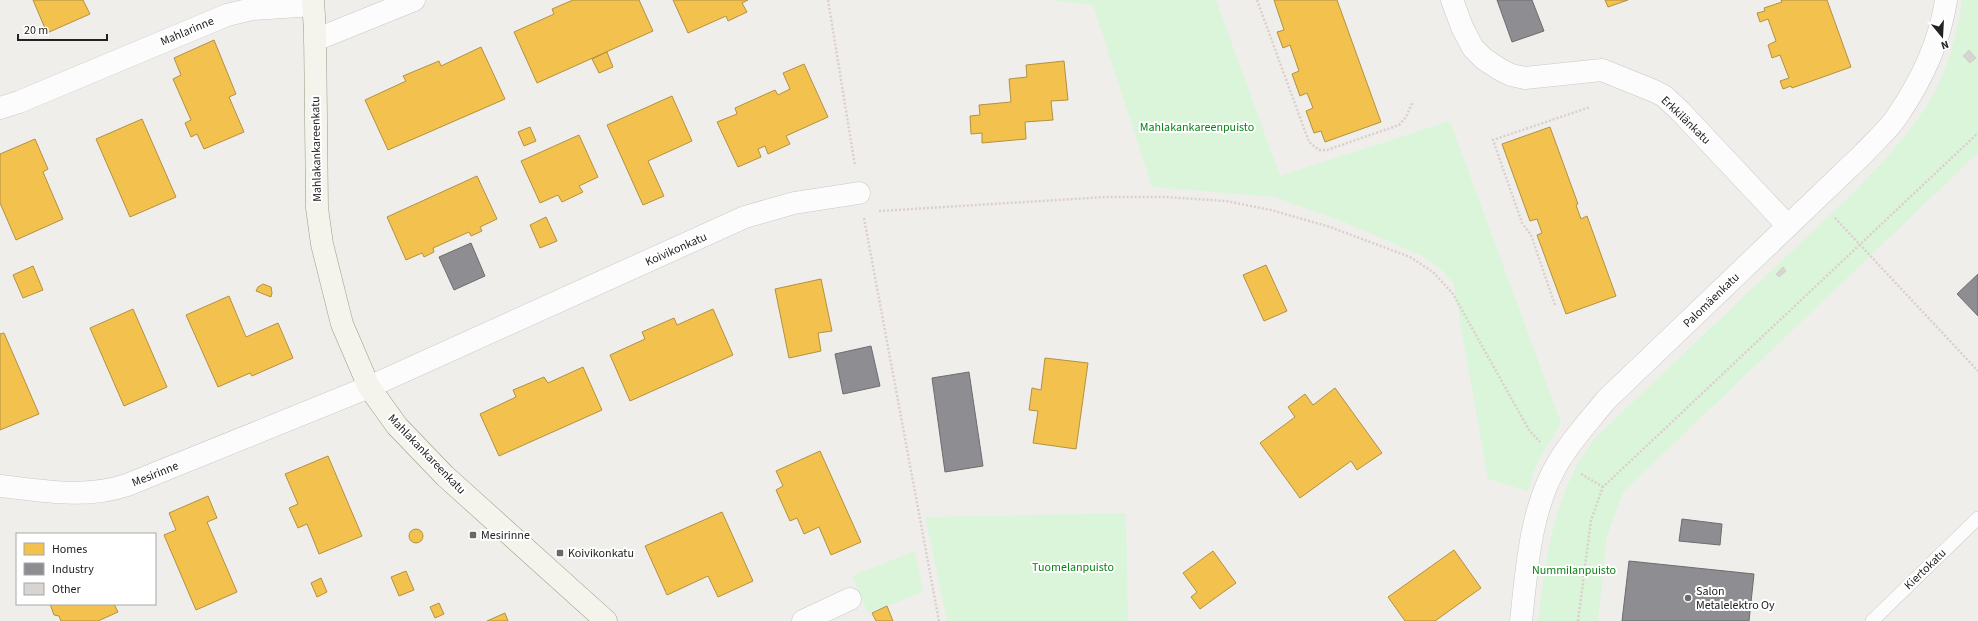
<svg xmlns="http://www.w3.org/2000/svg" width="1978" height="621" viewBox="0 0 1978 621" font-family="'Source Sans 3',sans-serif">
	<style>
		.park { fill: #daf5da }
		.homes { fill: #f2c14e; stroke: #b49141 }
		.industry { fill: #8d8d92; stroke: #6d6d70 }
		.building { fill: #d7d4d2; stroke: #d3d0cc }
		.lines { fill: none; stroke-linecap: round; stroke-linejoin: round }
		.lane-casing { stroke: #c9c8c7; stroke-width: 14 }
		.street-casing { stroke: #c9c8c7; stroke-width: 23 }
		.secondary-casing { stroke: #999a82; stroke-width: 23 }
		.path { stroke: #dccecd; stroke-width: 2.5; stroke-dasharray: 2 2; stroke-linecap: butt }
		.lane { stroke: #fdfcfc; stroke-width: 13 }
		.street { stroke: #fdfcfc; stroke-width: 22 }
		.secondary { stroke: #f4f4ed; stroke-width: 22 }
		.poi-dot { fill: #6a6968; stroke: #fff; stroke-width: 1.5 }
		.labels { text-anchor: middle; stroke-width: 4; stroke-linejoin: round; paint-order: stroke }
		.street-label { font-size: 12px; fill: #222; stroke: #fff }
		.park-label { font-size: 12px; fill: #0c8416; stroke: #fff }
		.poi-label { font-size: 12px; fill: #222; stroke: #fff; text-anchor: start }
	</style>
	<rect width="100%" height="100%" fill="#f0eeeb"/>
	<g class="park">
		<polygon points="1050,0 1216,0 1280,176 1450,121 1561,423 1536,465 1528,491 1488,479 1453,282 1439,267 1422,256 1349,224 1275,197 1152,187 1093,5"/>
		<path d="M1962 0H1978V153L1623 492 1607 536 1598 621H1538C1546 556 1554 489 1597 436L1853 193C1886 158 1922 122 1942 77 1952 52 1958 26 1962 0Z"/>
		<polygon points="1126,513 1128,621 947,621 925,517"/>
		<polygon points="915,551 923,592 868,613 852,576"/>
	</g>
	<g class="homes">
		<polygon points="33,0 83,0 90,14 47,33"/>
		<polygon points="573,0 639,0 653,31 537,83 514,32 554,14 552,9"/>
		<polygon points="673,0 748,0 742,3 747,12 728,21 726,16 688,33"/>
		<polygon points="1274,0 1337,0 1381,122 1325,142 1321,131 1314,133 1306,111 1313,108 1307,93 1300,96 1292,74 1299,71 1290,45 1283,48 1277,32 1284,30"/>
		<polygon points="1605,0 1628,0 1608,7"/>
		<polygon points="1781,0 1827,0 1851,67 1792,88 1791,86 1783,89 1780,81 1789,78 1780,55 1772,58 1768,45 1776,41 1768,19 1760,22 1757,13 1765,11 1764,8 1782,2"/>
		<polygon points="214,40 236,94 229,97 244,132 204,149 197,134 191,137 185,123 191,120 173,79 181,75 174,58"/>
		<polygon points="481,47 505,99 388,150 365,100 406,81 403,76 439,61 441,66"/>
		<polygon points="607,52 613,67 599,73 592,59"/>
		<polygon points="1064,61 1068,100 1051,101 1053,120 1025,122 1026,139 982,143 982,133 971,134 970,116 980,115 979,105 1011,102 1009,79 1027,77 1026,65"/>
		<polygon points="804,64 828,117 786,136 790,144 768,154 765,146 758,149 761,157 738,167 717,122 737,114 735,108 775,90 778,95 790,89 783,73"/>
		<polygon points="672,96 692,141 648,161 664,196 643,205 607,125"/>
		<polygon points="142,119 176,197 130,217 96,139"/>
		<polygon points="530,127 536,141 524,146 518,132"/>
		<polygon points="1550,127 1578,204 1576,205 1581,219 1587,216 1616,296 1566,314 1537,235 1542,233 1537,219 1530,221 1502,144"/>
		<polygon points="579,135 598,177 579,186 583,192 562,202 558,195 540,203 521,161"/>
		<polygon points="35,139 48,169 43,172 63,219 16,240 0,203 0,154"/>
		<polygon points="477,176 497,219 480,227 482,231 471,236 469,232 433,248 434,252 424,257 422,253 406,260 387,217"/>
		<polygon points="546,217 557,241 540,248 530,225"/>
		<polygon points="1266,265 1287,311 1264,321 1243,275"/>
		<polygon points="33,266 43,290 23,298 13,275"/>
		<polygon points="821,279 832,331 818,333 821,351 789,358 775,289"/>
		<polygon points="263,284 271,287 272,293 271,297 256,291 258,287"/>
		<polygon points="229,296 246,337 278,323 293,358 252,376 250,373 218,387 186,315"/>
		<polygon points="133,309 167,387 124,406 90,328"/>
		<polygon points="713,309 733,355 630,401 610,355 645,339 642,332 674,318 677,325"/>
		<polygon points="4,333 39,414 0,430 0,334"/>
		<polygon points="1045,358 1088,363 1076,449 1033,443 1038,411 1029,410 1032,388 1041,390"/>
		<polygon points="583,367 602,410 499,456 480,414 516,397 513,390 544,377 548,383"/>
		<polygon points="1335,388 1382,453 1357,470 1351,461 1300,498 1260,443 1295,417 1288,407 1305,394 1313,405"/>
		<polygon points="820,451 861,542 831,555 819,527 804,534 797,518 790,521 776,490 783,486 776,471"/>
		<polygon points="328,456 362,536 319,554 307,524 298,528 289,508 298,504 285,474"/>
		<polygon points="208,496 217,518 207,522 237,592 196,610 164,535 176,530 169,513"/>
		<polygon points="722,512 753,581 718,597 708,576 667,595 645,546"/>
		<circle cx="416" cy="536" r="7"/>
		<polygon points="1454,550 1481,588 1435,621 1405,621 1388,597"/>
		<polygon points="1213,551 1236,583 1200,609 1191,597 1197,592 1183,573"/>
		<polygon points="406,571 414,590 399,596 391,577"/>
		<polygon points="321,578 327,592 317,597 311,583"/>
		<polygon points="439,603 444,614 435,618 430,607"/>
		<polygon points="50,604 114,604 118,612 98,621 61,621 59,616 54,615"/>
		<polygon points="887,606 893,621 876,621 872,613"/>
		<polygon points="505,613 508,621 487,621"/>
	</g>
	<g class="industry">
		<polygon points="1497,0 1532,0 1544,31 1512,42"/>
		<polygon points="471,243 485,276 454,290 439,257"/>
		<polygon points="1978,274 1978,316 1957,294"/>
		<polygon points="871,346 880,386 843,394 835,354"/>
		<polygon points="969,372 983,466 945,472 932,378"/>
		<polygon points="1682,519 1722,524 1720,545 1679,541"/>
		<polygon points="1629,561 1754,574 1749,621 1622,621"/>
	</g>
	<g class="building">
		<polygon points="1969,50 1976,58 1970,63 1963,56"/>
		<polygon points="1783,267 1786,271 1779,277 1776,274"/>
	</g>
	<g class="lines">
		<defs>
			<polyline id="lane" points="1872,621 1978,518"/>
			<g id="street">
				<polyline points="1452,0 1462,27 1473,48 1484,59 1501,70 1511,75 1525,78 1602,70 1654,91 1664,96 1680,111 1788,226"/>
				<polyline points="315,40 414,0"/>
				<polyline points="0,108 19,102 227,15 252,9 313,5"/>
				<path d="M0 486C43 491 85 499 127 485L369 387 745 217 794 203 859 193"/>
				<polyline points="803,621 850,599"/>
				<path d="M1521 621C1527 568 1530 508 1559 461 1572 439 1590 420 1606 400L1863 154C1874 142 1887 131 1896 118 1920 83 1940 42 1946 0"/>
			</g>
			<polyline id="secondary" points="313,0 315,32 317,208 322,244 342,324 369,387 397,426 445,476 606,621"/>
		</defs>
		<use href="#lane" class="lane-casing"/>
		<use href="#street" class="street-casing"/>
		<use href="#secondary" class="secondary-casing"/>
		<g class="path">
			<polyline points="828,0 855,166"/>
			<polyline points="1257,0 1309,142 1319,150 1327,150 1399,125 1406,117 1413,101"/>
			<polyline points="879,211 1106,197 1165,197 1226,201 1271,210 1330,227 1410,257 1433,272 1453,294 1529,430 1540,442"/>
			<polyline points="864,218 939,621"/>
			<polyline points="1835,218 1978,371"/>
			<polyline points="1555,305 1531,235 1522,223 1493,140 1590,107"/>
			<polyline points="1581,474 1603,487"/>
			<polyline points="1578,621 1591,520 1603,487 1978,133"/>
		</g>
		<use href="#lane" class="lane"/>
		<use href="#street" class="street"/>
		<use href="#secondary" class="secondary"/>
	</g>
	<g class="poi-dot">
		<rect x="469" y="531" width="8" height="8" rx="2"/>
		<rect x="556" y="549" width="8" height="8" rx="2"/>
		<circle cx="1688" cy="598" r="4"/>
	</g>
	<g class="labels">
		<g class="street-label">
			<text transform="translate(187 31) rotate(-23)" y="4">Mahlarinne</text>
			<text transform="translate(1686 120) rotate(44)" y="4">Erkkilänkatu</text>
			<text transform="translate(316 149) rotate(-91)" y="4">Mahlakankareenkatu</text>
			<text transform="translate(676 249) rotate(-24)" y="4">Koivikonkatu</text>
			<text transform="translate(1711 300) rotate(-44)" y="4">Palomäenkatu</text>
			<text transform="translate(427 454) rotate(46)" y="4">Mahlakankareenkatu</text>
			<text transform="translate(155 474) rotate(-22)" y="4">Mesirinne</text>
			<text transform="translate(1925 569) rotate(-44)" y="4">Kiertokatu</text>
		</g>
		<g class="park-label">
			<text x="1197" y="131">Mahlakankareenpuisto</text>
			<text x="1073" y="571">Tuomelanpuisto</text>
			<text x="1574" y="574">Nummilanpuisto</text>
		</g>
		<g class="poi-label">
			<text x="481" y="539">Mesirinne</text>
			<text x="568" y="557">Koivikonkatu</text>
			<text x="1696" y="595">Salon<tspan x="1696" dy="14">Metalelektro Oy</tspan></text>
		</g>
	</g>
	<rect x="16" y="533" width="140" height="72" fill="#ffffff" stroke="#a7a7a7"/>
	<rect x="24" y="543" width="20" height="12" fill="#f2c14e" stroke="#a7a7a7"/>
	<text x="52" y="553" font-size="12" fill="#222222">Homes</text>
	<rect x="24" y="563" width="20" height="12" fill="#8d8d92" stroke="#a7a7a7"/>
	<text x="52" y="573" font-size="12" fill="#222222">Industry</text>
	<rect x="24" y="583" width="20" height="12" fill="#d7d4d2" stroke="#a7a7a7"/>
	<text x="52" y="593" font-size="12" fill="#222222">Other</text>
	<g transform="translate(1942 36) rotate(162)" stroke="#ffffff" stroke-width="3" paint-order="stroke">
	<path d="M0-3L7 15L0 10L-7 15Z" fill="#222222"/>
	<text y="-6" font-size="11" font-weight="bold" text-anchor="middle" fill="#222222">N</text>
	</g>
	<path d="M18 34v6h89v-6" fill="none" stroke="#222222" stroke-width="2"/>
	<text x="24" y="34" font-size="12" fill="#222222" stroke="#ffffff" stroke-width="3" paint-order="stroke">20 m</text>
</svg>
